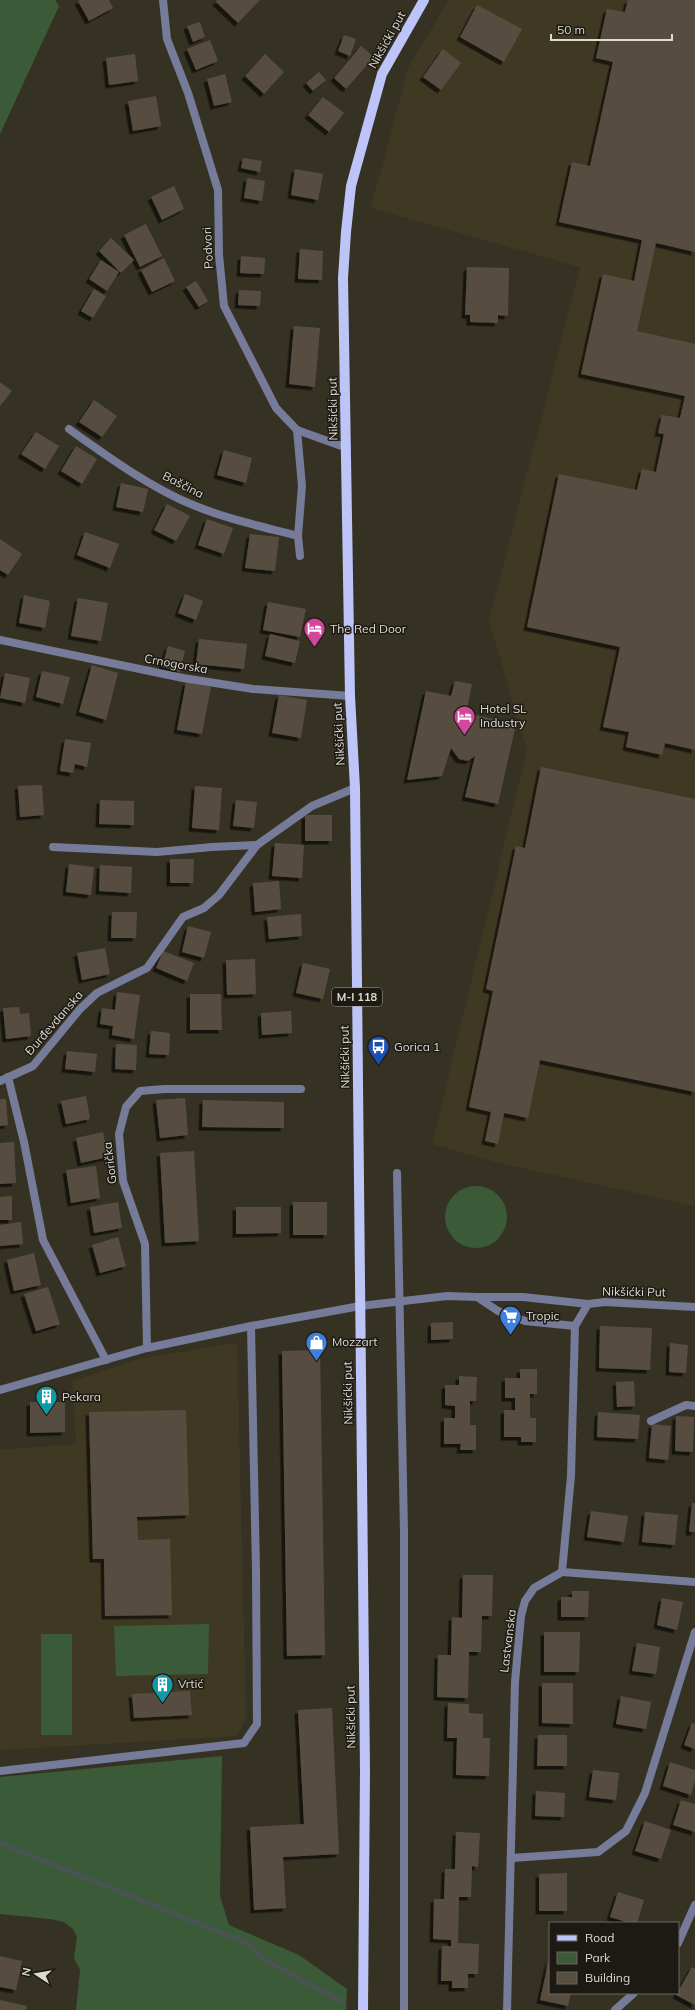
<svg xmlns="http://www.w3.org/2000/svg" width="695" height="2010" viewBox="0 0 695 2010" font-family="Mulish,sans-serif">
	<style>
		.built { fill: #3f3924 }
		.green { fill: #3b5a38 }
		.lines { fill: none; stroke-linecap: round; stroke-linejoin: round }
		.stream { stroke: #485352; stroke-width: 5 }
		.building { fill: #574e40; filter: url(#shadow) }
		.minor { stroke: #767b9a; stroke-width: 8 }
		.primary { stroke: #bdc4f8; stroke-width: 10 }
		.labels { text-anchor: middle; stroke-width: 3; stroke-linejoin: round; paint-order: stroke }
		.shield { fill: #1c1a13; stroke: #a2a098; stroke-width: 1 }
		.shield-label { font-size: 11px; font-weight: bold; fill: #dcdad1 }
		.street-label { font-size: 12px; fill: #dcdad1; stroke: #1c1a13 }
		.poi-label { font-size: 12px; fill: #dcdad1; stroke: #1c1a13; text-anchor: start }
	</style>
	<defs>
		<filter id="shadow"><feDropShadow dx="-3.5" dy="3.5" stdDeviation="0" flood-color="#0009"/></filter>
	</defs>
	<rect width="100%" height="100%" fill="#363223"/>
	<g class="built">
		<polygon points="449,0 695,0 695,1206 500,1163 432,1144 527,750 489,621 580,267 371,208 408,68"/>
		<polygon points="237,1343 246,1719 236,1736 0,1750 0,1450 76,1444 73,1381 139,1359"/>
	</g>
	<g class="green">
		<polygon points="0,0 55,0 59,6 0,134"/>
		<circle cx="476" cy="1217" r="31"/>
		<polygon points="209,1624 208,1674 116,1676 114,1626"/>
		<rect x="41" y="1634" width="31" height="101"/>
		<polygon points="222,1756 220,1896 229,1925 299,1955 347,1989 346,2010 76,2010 80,1970 74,1958 77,1937 73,1929 64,1922 50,1919 0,1914 0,1777"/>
	</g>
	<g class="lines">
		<polyline class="stream" points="0,1843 249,1944 265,1960 342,2002"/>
	</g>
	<g class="building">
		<polygon points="80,0 109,0 113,8 89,21 78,1"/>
		<polygon points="217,0 260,0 238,23 216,2"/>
		<polygon points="628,0 695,0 695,252 656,243 637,331 695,344 695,750 665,743 662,755 626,747 629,732 603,727 620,647 527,627 559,474 637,490 642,469 656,472 664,434 658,433 662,415 680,418 685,396 581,374 603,274 634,281 642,240 559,222 572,162 590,166 613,62 596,58 607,9 625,12"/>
		<polygon points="477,5 522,29 504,62 460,37"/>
		<polygon points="200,22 205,37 193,42 187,26"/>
		<polygon points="344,35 356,39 350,56 338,51"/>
		<polygon points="210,40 218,61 196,70 187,49"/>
		<polygon points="361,46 374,57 346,89 334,78"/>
		<polygon points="443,49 461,63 441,90 423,77"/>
		<polygon points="135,54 138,81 109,85 106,58"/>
		<polygon points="265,54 284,72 264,94 245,76"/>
		<polygon points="319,72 326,80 313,91 306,83"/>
		<polygon points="225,74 232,102 214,106 207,79"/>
		<polygon points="156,96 161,126 133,131 128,101"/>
		<polygon points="323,97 344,113 329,132 308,115"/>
		<polygon points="243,158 262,161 260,172 241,168"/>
		<polygon points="295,169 323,174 318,200 291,195"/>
		<polygon points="247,178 265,181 262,201 244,198"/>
		<polygon points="174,186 184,209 162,220 151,197"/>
		<polygon points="146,224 162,256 140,267 124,235"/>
		<polygon points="111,238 134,260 121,273 99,251"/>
		<polygon points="300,249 323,251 322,280 298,279"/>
		<polygon points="241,256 265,258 264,274 240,273"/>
		<polygon points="164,258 175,281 152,292 141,270"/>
		<polygon points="101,260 119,272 107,291 89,279"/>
		<polygon points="467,267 509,268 508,316 498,315 498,323 470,322 470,315 465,315"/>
		<polygon points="196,281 208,301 199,307 186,287"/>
		<polygon points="94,289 106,296 93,318 81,311"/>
		<polygon points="239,290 261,291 260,306 238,305"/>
		<polygon points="294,326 320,328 315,387 289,384"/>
		<polygon points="0,382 12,391 0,406"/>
		<polygon points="94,400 117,416 102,437 79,422"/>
		<polygon points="36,432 59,446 45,469 21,454"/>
		<polygon points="76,446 97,459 82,484 61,471"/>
		<polygon points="224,450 252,458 246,483 217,475"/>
		<polygon points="121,483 148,489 143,512 116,507"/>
		<polygon points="167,504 190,516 176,541 154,530"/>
		<polygon points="207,519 233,528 224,554 198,545"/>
		<polygon points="85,532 119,544 110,568 77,555"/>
		<polygon points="250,534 279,537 275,571 245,568"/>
		<polygon points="0,539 22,554 8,575 0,570"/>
		<polygon points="185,594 203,601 196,620 178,613"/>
		<polygon points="24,595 50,601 45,628 19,623"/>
		<polygon points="78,598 108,603 101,641 71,636"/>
		<polygon points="268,602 306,609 300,637 263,630"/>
		<polygon points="270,634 300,641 295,663 265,656"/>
		<polygon points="199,639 247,644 244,669 196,664"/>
		<polygon points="168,646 185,651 180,672 162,667"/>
		<polygon points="92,665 118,673 106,720 79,712"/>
		<polygon points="42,671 70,677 63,704 36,697"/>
		<polygon points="5,673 30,678 25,703 0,698"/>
		<polygon points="455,681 472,684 466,713 516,724 498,804 465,797 475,756 468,761 459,759 451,748 442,776 407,780 426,691 451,696"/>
		<polygon points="186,682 211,687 202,734 177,730"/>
		<polygon points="279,695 307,700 301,738 272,733"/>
		<polygon points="65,739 91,743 87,767 75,764 73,773 60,771"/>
		<polygon points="541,767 695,799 695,1092 540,1060 528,1118 504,1113 498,1144 485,1141 491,1112 469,1107 493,991 486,989 516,846 525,848"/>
		<polygon points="42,785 44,815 20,817 18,786"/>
		<polygon points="195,786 222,788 219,830 192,828"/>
		<polygon points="100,800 134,801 134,825 99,824"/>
		<polygon points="236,800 257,802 254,828 233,826"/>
		<rect x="305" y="815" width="27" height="26"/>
		<polygon points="275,843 304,845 302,878 272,876"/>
		<polygon points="170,859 194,859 193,883 170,883"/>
		<polygon points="69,864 94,867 91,895 66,892"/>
		<polygon points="100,865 132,867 131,893 99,891"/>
		<polygon points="279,881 281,909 255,912 253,883"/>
		<polygon points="112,912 137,912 136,938 111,938"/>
		<polygon points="301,914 302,936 269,939 267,917"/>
		<polygon points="188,926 211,932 204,958 182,952"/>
		<polygon points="105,948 110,974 82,980 77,953"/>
		<polygon points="163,951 194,963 187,981 156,968"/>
		<polygon points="255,959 256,994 227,995 226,960"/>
		<polygon points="303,963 330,969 323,999 296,993"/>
		<polygon points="117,992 140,995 134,1039 112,1035 113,1026 100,1024 102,1008 115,1010"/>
		<polygon points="190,994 221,994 222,1030 190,1030"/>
		<polygon points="19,1007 20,1014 29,1013 31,1036 6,1039 3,1008"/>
		<polygon points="291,1011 292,1033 262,1035 261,1013"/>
		<polygon points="151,1031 170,1033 169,1055 149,1054"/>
		<polygon points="116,1044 137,1045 136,1070 115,1069"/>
		<polygon points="67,1051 97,1054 95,1072 65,1069"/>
		<polygon points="86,1096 90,1119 66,1124 61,1101"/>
		<polygon points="185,1098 188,1135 160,1138 156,1100"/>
		<polygon points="0,1099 6,1099 8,1125 0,1126"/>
		<polygon points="203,1100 284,1102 284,1128 202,1127"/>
		<polygon points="103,1132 108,1157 81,1163 76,1138"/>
		<polygon points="14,1142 16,1183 0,1184 0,1143"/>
		<polygon points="194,1151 199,1241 165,1243 160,1153"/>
		<polygon points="96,1166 100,1198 71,1203 66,1170"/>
		<polygon points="12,1196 12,1220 0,1220 0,1197"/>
		<polygon points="118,1202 122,1228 94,1233 90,1207"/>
		<rect x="293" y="1202" width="34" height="33"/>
		<polygon points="236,1207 281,1207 281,1233 236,1234"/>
		<polygon points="21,1222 23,1244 0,1246 0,1225"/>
		<polygon points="118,1237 126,1266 100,1273 92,1245"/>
		<polygon points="34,1253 41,1285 14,1291 7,1260"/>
		<polygon points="48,1287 60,1324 36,1331 24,1294"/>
		<polygon points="453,1322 453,1339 431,1340 431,1323"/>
		<polygon points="600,1326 652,1328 650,1370 599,1368"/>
		<polygon points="670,1343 688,1345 686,1373 669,1372"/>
		<polygon points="320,1350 325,1655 287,1656 282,1351"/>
		<polygon points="520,1369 537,1369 537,1394 530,1394 530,1418 536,1418 536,1442 521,1442 521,1437 504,1437 504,1410 515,1410 515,1398 505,1398 505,1378 520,1378"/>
		<polygon points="459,1376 477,1377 476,1401 470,1401 470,1425 476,1425 476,1450 460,1450 461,1444 444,1444 444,1418 455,1418 455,1406 445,1405 445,1385 459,1385"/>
		<polygon points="634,1381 635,1406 617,1407 616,1382"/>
		<polygon points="30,1402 65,1402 65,1432 30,1433"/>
		<polygon points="186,1410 189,1515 137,1517 138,1540 170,1539 172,1615 105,1616 104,1559 93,1559 89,1412"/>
		<polygon points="598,1412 640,1415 638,1439 597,1437"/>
		<polygon points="676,1416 694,1417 693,1452 675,1451"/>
		<polygon points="652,1424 671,1426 668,1460 649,1458"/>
		<polygon points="692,1503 695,1503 695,1532 689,1532"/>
		<polygon points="591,1511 628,1516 624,1542 587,1537"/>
		<polygon points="645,1512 678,1515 675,1545 642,1542"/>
		<polygon points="463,1575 493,1575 492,1616 482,1616 481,1652 469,1652 468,1698 437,1697 438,1655 451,1655 452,1617 462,1618"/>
		<polygon points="572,1591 589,1591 588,1617 561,1617 561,1597 572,1597"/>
		<polygon points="662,1598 683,1602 677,1630 657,1625"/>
		<polygon points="544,1632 580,1632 579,1672 544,1672"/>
		<polygon points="637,1643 660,1647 656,1674 632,1671"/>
		<polygon points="542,1683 573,1683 573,1724 542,1723"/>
		<polygon points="190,1691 192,1715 134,1718 132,1694"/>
		<polygon points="621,1696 651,1702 646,1729 616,1724"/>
		<polygon points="448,1703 469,1704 469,1713 483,1714 483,1738 490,1738 489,1776 456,1775 457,1738 447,1738"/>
		<polygon points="332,1708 339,1854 283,1857 286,1908 254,1910 250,1827 304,1824 298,1710"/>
		<polygon points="692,1723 695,1724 695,1749 684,1745"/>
		<polygon points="538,1735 567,1735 567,1766 537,1766"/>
		<polygon points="670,1762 695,1770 695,1781 691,1795 663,1786"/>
		<polygon points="593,1770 619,1773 616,1800 589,1797"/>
		<polygon points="536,1791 565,1793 564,1817 535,1816"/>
		<polygon points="681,1800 695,1804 695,1832 673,1825"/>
		<polygon points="645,1821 671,1830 661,1859 635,1851"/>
		<polygon points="456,1832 480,1833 478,1867 472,1866 471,1897 459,1897 458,1943 479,1944 478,1974 468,1974 468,1988 452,1988 452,1981 441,1981 442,1946 451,1946 451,1940 433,1939 434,1899 444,1899 445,1869 455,1869"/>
		<polygon points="567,1873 567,1911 539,1911 539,1874"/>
		<polygon points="618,1892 644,1900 637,1923 630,1923 610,1917"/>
		<polygon points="0,1956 22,1961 16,1990 0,1987"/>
		<polygon points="549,1959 550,1993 571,1993 568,2006 540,2000"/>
		<polygon points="692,1967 695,1969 695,2005 676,1995"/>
		<polygon points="0,2000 27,2006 26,2010 0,2010"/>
	</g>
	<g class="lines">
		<g class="minor">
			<polyline points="163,0 167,39 188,93 218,190 219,255 224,306 276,408 297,430 347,448"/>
			<path d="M69 429C107 456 151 488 193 505 227 519 263 527 298 536"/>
			<polyline points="297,430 302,486 298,536 300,556"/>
			<polyline points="0,640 183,678 253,689 350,696"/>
			<polyline points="53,847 157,852 212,847 257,845"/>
			<polyline points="8,1077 24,1142 43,1240 106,1360"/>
			<polyline points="0,1081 33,1066 80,1009 97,993 147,968 183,917 204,908 219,895 257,845 312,806 355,788"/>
			<polyline points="397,1173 404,1532 404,2010"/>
			<polyline points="477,1297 523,1297 588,1304"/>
			<polyline points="147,1348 145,1244 123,1181 119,1134 126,1107 140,1091 164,1089 301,1089"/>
			<polyline points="0,1390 147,1348 251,1326 360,1306 447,1296 477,1297 498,1311 525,1321 575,1326 588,1304 605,1302 695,1307"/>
			<polyline points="651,1421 686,1405 695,1406"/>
			<polyline points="562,1572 695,1582"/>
			<polyline points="0,1771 244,1743 257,1724 256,1570 251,1326"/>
			<polyline points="512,1858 598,1852 626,1831 645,1793 695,1632"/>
			<polyline points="678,1943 695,1905"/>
			<polyline points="507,2010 515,1682 521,1616 525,1601 534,1588 562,1572 571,1476 575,1326"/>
			<polyline points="615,2010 634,1993"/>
		</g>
		<polyline class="primary" points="363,2010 365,1771 355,788 350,696 343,278 346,232 351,186 382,74 424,0"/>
	</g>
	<defs>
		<symbol id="hotel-pin" viewBox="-11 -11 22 30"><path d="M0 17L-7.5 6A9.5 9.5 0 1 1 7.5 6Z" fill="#d1479c" stroke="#1c1a13"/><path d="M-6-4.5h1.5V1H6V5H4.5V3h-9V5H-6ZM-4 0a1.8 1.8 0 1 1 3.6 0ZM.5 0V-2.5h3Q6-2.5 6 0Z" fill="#fff"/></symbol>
		<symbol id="bus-pin" viewBox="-11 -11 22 30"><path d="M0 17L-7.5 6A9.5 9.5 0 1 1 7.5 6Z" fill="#1a4fb4" stroke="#1c1a13"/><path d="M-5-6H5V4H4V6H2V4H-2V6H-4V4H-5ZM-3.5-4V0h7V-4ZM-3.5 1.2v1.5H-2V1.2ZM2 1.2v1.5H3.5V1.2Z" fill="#fff"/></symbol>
		<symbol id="supermarket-pin" viewBox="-11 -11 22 30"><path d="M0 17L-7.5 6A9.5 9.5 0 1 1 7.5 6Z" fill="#3f7fe0" stroke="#1c1a13"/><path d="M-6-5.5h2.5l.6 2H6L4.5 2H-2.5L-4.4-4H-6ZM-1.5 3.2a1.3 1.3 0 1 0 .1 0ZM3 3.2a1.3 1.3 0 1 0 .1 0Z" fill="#fff"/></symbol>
		<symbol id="shop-pin" viewBox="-11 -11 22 30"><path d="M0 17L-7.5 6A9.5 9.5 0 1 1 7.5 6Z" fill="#3f7fe0" stroke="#1c1a13"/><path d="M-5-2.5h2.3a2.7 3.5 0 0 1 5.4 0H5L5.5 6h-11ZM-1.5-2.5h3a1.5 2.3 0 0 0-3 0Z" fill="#fff"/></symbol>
		<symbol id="building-pin" viewBox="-11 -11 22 30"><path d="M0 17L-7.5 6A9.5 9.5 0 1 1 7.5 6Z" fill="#0f9aa8" stroke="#1c1a13"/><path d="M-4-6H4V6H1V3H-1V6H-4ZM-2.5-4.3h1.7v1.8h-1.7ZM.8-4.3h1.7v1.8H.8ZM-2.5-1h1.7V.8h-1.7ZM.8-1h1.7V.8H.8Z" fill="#fff"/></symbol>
	</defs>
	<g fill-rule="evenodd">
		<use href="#hotel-pin" x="302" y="616" width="25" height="34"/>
		<use href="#hotel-pin" x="452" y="704" width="25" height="34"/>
		<use href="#bus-pin" x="366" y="1034" width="25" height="34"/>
		<use href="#supermarket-pin" x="498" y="1304" width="25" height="34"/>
		<use href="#shop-pin" x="304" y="1330" width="25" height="34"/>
		<use href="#building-pin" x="34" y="1384" width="25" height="34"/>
		<use href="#building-pin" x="150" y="1672" width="25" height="34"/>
	</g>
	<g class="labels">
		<rect class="shield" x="332" y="988" width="50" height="18" rx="3"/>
		<g class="shield-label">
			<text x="357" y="1001">M-I 118</text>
		</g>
		<g class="street-label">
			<text transform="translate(387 40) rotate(-61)" y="4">Nikšićki put</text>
			<text transform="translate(208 248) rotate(-93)" y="4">Podvori</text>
			<text transform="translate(333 409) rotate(-91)" y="4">Nikšićki put</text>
			<text transform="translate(183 485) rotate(27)" y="4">Baščina</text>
			<text transform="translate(176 664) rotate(10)" y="4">Crnogorska</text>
			<text transform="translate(339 734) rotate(-93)" y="4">Nikšićki put</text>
			<text transform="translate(54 1023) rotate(-49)" y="4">Đurđevdanska</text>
			<text transform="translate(345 1057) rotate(-91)" y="4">Nikšićki put</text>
			<text transform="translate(110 1163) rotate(-97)" y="4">Gorička</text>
			<text transform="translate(634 1292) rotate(1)" y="4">Nikšićki Put</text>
			<text transform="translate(348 1393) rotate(-91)" y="4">Nikšićki put</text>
			<text transform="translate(508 1641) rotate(-83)" y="4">Lastvanska</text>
			<text transform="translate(351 1717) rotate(-91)" y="4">Nikšićki put</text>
		</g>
		<g class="poi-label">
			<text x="330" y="633">The Red Door</text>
			<text x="480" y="713">Hotel SL<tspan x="480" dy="14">Industry</tspan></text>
			<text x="394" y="1051">Gorica 1</text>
			<text x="526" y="1320">Tropic</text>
			<text x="332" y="1346">Mozzart</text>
			<text x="62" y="1401">Pekara</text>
			<text x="178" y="1688">Vrtić</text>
		</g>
	</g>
	<rect x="549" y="1922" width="130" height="72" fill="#1c1a13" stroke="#69675f"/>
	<rect x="557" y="1935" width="20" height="6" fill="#bdc4f8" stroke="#69675f"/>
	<text x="585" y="1942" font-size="12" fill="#dcdad1">Road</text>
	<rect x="557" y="1952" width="20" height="12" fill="#3b5a38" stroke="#69675f"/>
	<text x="585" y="1962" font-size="12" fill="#dcdad1">Park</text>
	<rect x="557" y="1972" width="20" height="12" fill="#574e40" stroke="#69675f"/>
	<text x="585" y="1982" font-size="12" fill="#dcdad1">Building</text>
	<g transform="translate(36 1974) rotate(282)" stroke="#1c1a13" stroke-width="3" paint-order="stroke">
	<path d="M0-3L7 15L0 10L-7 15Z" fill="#dcdad1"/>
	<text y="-6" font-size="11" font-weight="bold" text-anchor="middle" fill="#dcdad1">N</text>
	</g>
	<path d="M551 34v6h121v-6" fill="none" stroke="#dcdad1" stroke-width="2"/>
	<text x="557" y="34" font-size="12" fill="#dcdad1" stroke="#1c1a13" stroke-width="3" paint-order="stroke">50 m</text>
</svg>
